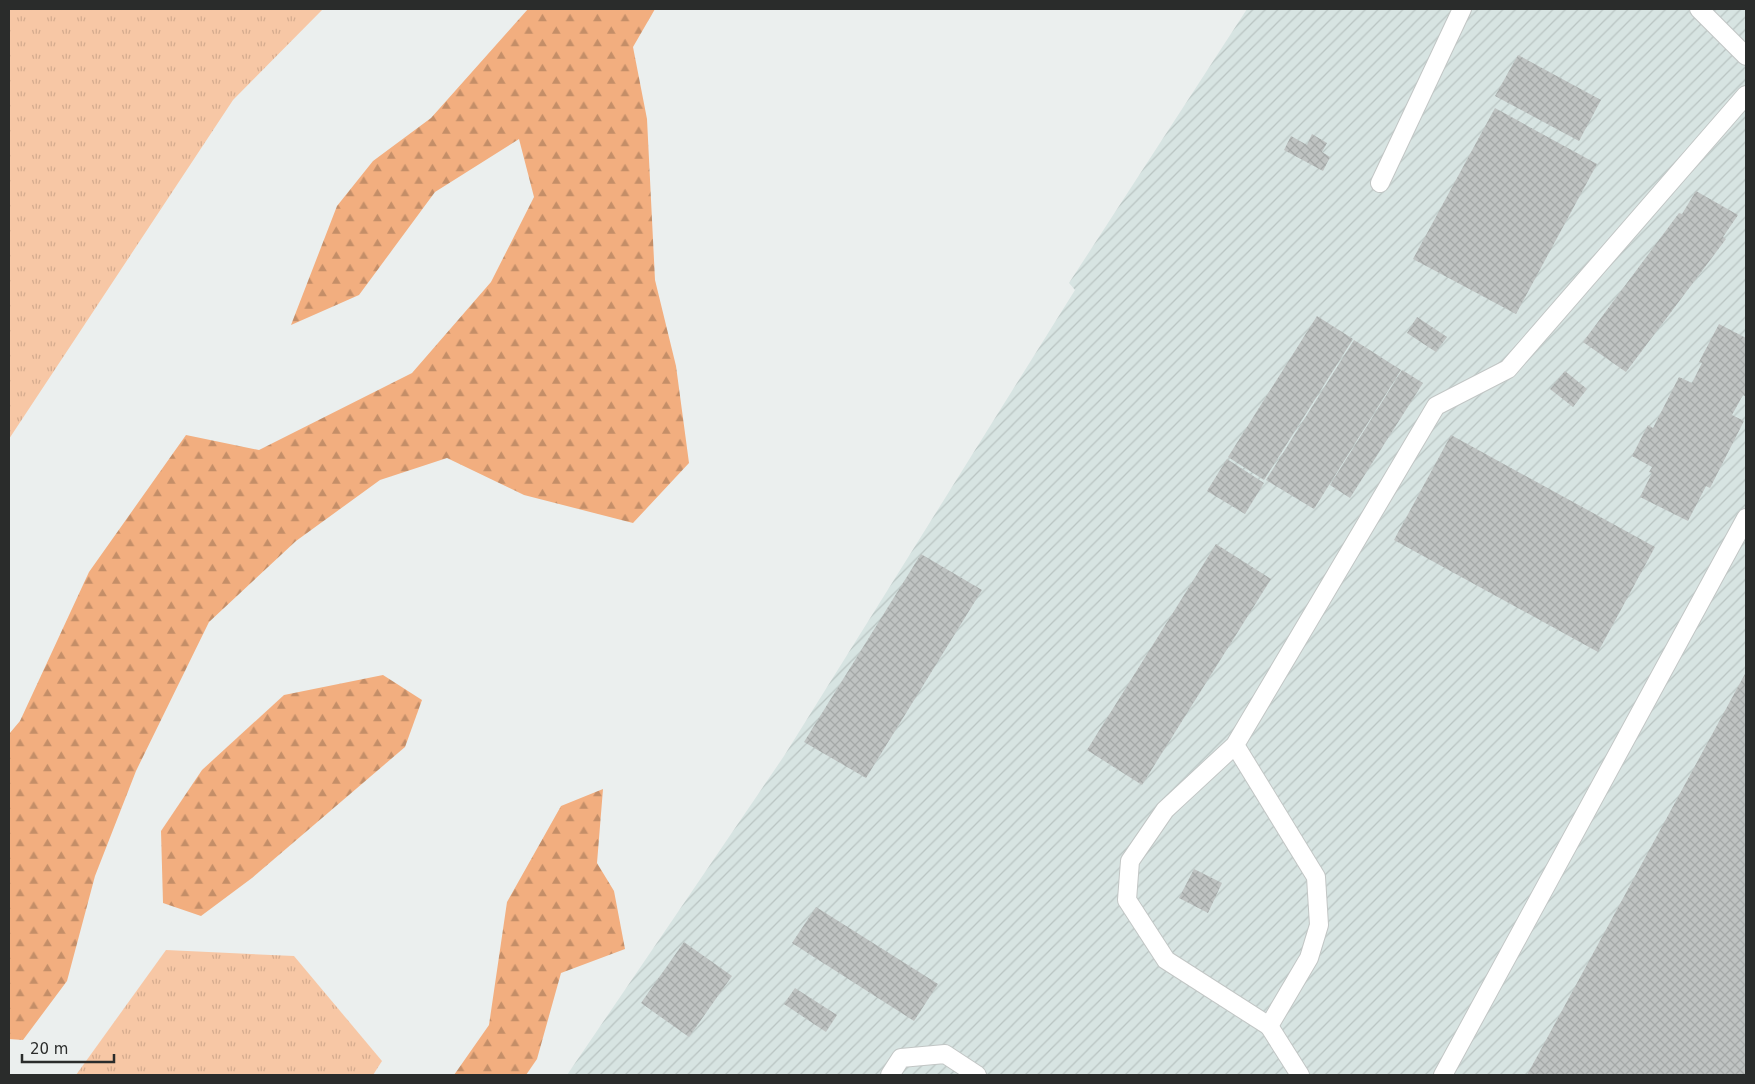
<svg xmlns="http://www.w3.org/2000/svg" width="1755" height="1084" viewBox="0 0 1755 1084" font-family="'DejaVu Sans',sans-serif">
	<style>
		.industrial { fill: url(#industrial-furrows) }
		.grass { fill: url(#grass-tufts) }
		.forest { fill: url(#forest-firs) }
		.building { fill: url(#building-cross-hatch) }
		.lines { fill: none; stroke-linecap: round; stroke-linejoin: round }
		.lane-casing { stroke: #c2c6c5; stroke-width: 20 }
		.lane { stroke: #fff; stroke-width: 18 }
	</style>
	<defs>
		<pattern id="industrial-furrows" width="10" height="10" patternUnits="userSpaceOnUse" patternTransform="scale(1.25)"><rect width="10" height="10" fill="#d7e4e2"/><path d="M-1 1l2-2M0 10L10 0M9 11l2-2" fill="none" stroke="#b9c4c2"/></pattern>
		<pattern id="grass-tufts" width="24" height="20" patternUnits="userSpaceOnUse" patternTransform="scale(1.25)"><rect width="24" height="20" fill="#f7c7a5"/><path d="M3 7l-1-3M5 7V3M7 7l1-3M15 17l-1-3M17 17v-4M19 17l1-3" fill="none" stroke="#d4ab8e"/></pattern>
		<pattern id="forest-firs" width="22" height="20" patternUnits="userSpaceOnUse" patternTransform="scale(1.25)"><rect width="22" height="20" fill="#f2ae7f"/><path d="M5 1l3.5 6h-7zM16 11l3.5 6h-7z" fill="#c48e68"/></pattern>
		<pattern id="building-cross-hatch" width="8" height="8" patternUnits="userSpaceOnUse" patternTransform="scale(1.25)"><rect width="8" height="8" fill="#bfc3c2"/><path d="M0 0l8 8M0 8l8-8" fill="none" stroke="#a4a8a7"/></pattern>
	</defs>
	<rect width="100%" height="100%" fill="#ebefee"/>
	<polygon class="industrial" points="1247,9 1746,9 1746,1075 567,1075 784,756 1075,290 1069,283"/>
	<g class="grass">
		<polygon points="9,9 323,9 233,100 9,439"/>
		<polygon points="166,950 294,956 382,1061 373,1075 76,1075"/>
	</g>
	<g class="forest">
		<polygon points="528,9 655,9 633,47 647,119 655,280 676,366 689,463 633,523 524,495 447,458 380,480 296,541 209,622 136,771 95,876 67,981 23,1040 9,1039 9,734 20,721 89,572 186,435 259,450 412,373 491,282 534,197 519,139 435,192 359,295 291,325 337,206 373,161 431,118"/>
		<polygon points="383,675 422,700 405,747 252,878 201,916 163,903 161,831 202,770 284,695"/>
		<polygon points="603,789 597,863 614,891 625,949 561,973 537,1059 526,1075 454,1075 489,1025 507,902 561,806"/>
	</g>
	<g class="building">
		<polygon points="1518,55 1601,100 1579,141 1495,96"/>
		<polygon points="1495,108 1597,164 1516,314 1413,259"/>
		<polygon points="1312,134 1327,143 1322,152 1330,157 1323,171 1284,150 1291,136 1307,145"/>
		<polygon points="1696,191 1738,215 1723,237 1726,239 1626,372 1583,342 1679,213 1682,214"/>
		<polygon points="1317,316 1353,339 1264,480 1228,457"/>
		<polygon points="1417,317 1447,337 1436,352 1407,333"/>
		<polygon points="1719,324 1746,338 1746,397 1743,395 1732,415 1744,421 1710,488 1706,486 1688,521 1640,497 1652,473 1649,472 1652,467 1632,456 1648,425 1653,428 1679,377 1692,383 1702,363 1699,362"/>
		<polygon points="1354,340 1401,370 1314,509 1266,480"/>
		<polygon points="1402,370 1423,383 1350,498 1330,485"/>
		<polygon points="1565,371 1587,389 1573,407 1550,389"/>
		<polygon points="1451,435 1655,547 1598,652 1394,540"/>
		<polygon points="1227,459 1264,483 1245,514 1207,491"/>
		<polygon points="1216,544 1271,579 1142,785 1087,750"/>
		<polygon points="921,554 982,590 866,778 804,742"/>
		<polygon points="1746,672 1746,1075 1527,1075"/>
		<polygon points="1194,869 1222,883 1208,913 1179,898"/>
		<polygon points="816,907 938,984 914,1021 792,943"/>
		<polygon points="684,942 732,976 689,1037 641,1003"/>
		<polygon points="795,988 837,1015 826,1032 784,1004"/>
	</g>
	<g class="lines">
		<defs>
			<g id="lane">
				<polyline points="1699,9 1746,56"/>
				<polyline points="1380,183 1462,9"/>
				<polyline points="1235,745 1316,877 1319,925 1309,958 1269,1026 1166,960 1127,900 1130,861 1165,810 1235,745 1436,406 1508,369 1746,95"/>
				<polyline points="1269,1026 1300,1075"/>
				<polyline points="890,1075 901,1058 945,1054 977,1075"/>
				<polyline points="1443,1075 1746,518"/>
			</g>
		</defs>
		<use href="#lane" class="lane-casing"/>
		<use href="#lane" class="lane"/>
	</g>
	<rect width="1755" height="1084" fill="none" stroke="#2a2c2b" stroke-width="20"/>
	<path d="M22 1054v8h92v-8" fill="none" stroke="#2a2c2b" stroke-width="2.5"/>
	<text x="30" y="1054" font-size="15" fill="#2a2c2b" stroke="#ebefee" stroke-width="4" paint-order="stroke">20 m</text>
</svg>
